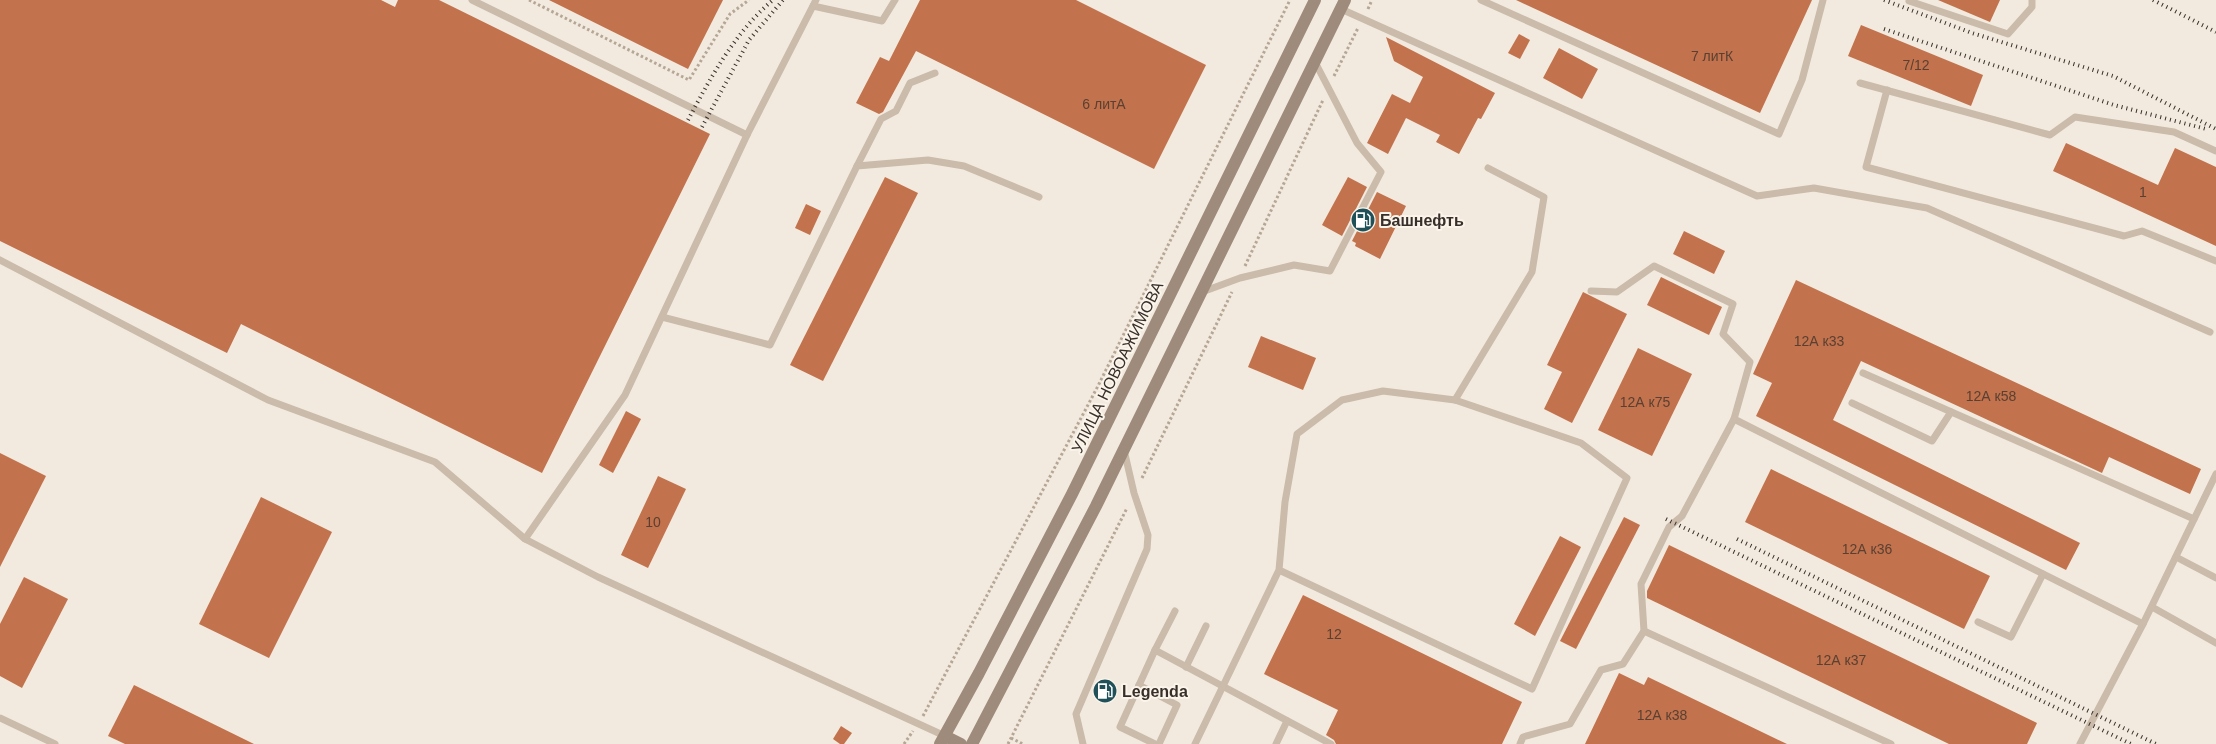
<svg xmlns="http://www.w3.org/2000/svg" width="2216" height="744" viewBox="0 0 2216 744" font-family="Arial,sans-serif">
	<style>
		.building { fill: #c2724c }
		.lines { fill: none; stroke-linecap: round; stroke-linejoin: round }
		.path { stroke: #b6a695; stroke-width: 3; stroke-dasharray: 2.5 2.5; stroke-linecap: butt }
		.service { stroke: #cabbaa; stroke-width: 7 }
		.secondary { stroke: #9e8b7c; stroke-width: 12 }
		.rail { stroke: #382f2a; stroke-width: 4; stroke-dasharray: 1 4; stroke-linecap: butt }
		.labels { text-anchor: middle; stroke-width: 4; stroke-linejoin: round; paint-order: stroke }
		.number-label { font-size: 14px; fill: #5a4032 }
		.poi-label { font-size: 16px; font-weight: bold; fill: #382f2a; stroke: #faf4eb; text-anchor: start }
		.street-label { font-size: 16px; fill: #382f2a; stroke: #faf4eb }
	</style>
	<rect width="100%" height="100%" fill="#f2eade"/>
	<g class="building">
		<polygon points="0,0 381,0 395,7 398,0 439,0 710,134 542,473 241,324 227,353 0,241"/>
		<polygon points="549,0 723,0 688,69"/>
		<polygon points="920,0 1076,0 1206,65 1154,169 916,51 883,112 879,114 856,103 880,57 889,61"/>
		<polygon points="1516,0 1812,0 1760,113"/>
		<polygon points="1938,0 2000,0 1990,22"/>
		<polygon points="1861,25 1983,75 1971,106 1848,56"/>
		<polygon points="1519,34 1530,40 1520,59 1508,53"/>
		<polygon points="1386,37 1495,93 1481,119 1478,118 1459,154 1436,142 1440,135 1406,118 1388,154 1367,143 1392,94 1410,103 1423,77 1394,61"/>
		<polygon points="1559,48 1598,69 1582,99 1543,78"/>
		<polygon points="2066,143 2158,185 2175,148 2216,167 2216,246 2053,171"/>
		<polygon points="885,177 918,193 823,381 790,365"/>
		<polygon points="1348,177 1367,187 1342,236 1322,225"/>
		<polygon points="1377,192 1406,206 1380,259 1355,246 1356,243 1352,241"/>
		<polygon points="806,204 821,211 810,235 795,228"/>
		<polygon points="1684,231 1725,251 1714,274 1673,254"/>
		<polygon points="1661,277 1722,307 1709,335 1647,305"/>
		<polygon points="1796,280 2201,469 2190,494 2109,457 2102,473 1861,361 1833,420 2080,543 2066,570 1756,416 1772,383 1753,374"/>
		<polygon points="1583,292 1627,314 1572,423 1544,409 1562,372 1547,365"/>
		<polygon points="1261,336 1316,358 1303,390 1248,367"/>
		<polygon points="1638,348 1692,374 1652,456 1598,430"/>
		<polygon points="626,411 641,419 613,473 599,465"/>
		<polygon points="0,453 46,476 0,567"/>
		<polygon points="1771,469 1990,576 1964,629 1745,522"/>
		<polygon points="658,476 686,489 648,568 621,555"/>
		<polygon points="261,497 332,532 269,658 199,624"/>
		<polygon points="1624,517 1640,525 1576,649 1560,641"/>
		<polygon points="1560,536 1581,547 1535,636 1514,624"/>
		<polygon points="1669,545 2037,723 2027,744 1949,744 1647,598 1647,591"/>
		<polygon points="24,577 68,599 22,688 0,676 0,624"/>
		<polygon points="1303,595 1522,702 1502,744 1336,744 1334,740 1326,735 1338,710 1264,674"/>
		<polygon points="1619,673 1644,685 1648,677 1787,744 1585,744"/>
		<polygon points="134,685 254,744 125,744 108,736"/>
		<polygon points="841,726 852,733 844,744 840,744 833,739"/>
	</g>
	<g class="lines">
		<g class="path">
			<polyline points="529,0 689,80 730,14 749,0"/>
			<polyline points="1368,9 1372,0"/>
			<polyline points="1334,76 1358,28"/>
			<polyline points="1245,266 1323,100"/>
			<polyline points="1142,478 1232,292"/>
			<polyline points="923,716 1098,386 1290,0"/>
			<polyline points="1011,738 1023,744"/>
			<polyline points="904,744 913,731"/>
			<polyline points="1008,744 1127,508"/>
		</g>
		<g class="service">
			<polyline points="472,0 747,135"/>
			<polyline points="1481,0 1779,134 1802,80 1823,0"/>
			<polyline points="1909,1 2008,34 2032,7 2032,0"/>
			<polyline points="813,6 882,21 895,0"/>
			<polyline points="1341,9 1757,196 1814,188 1927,208 2210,332"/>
			<polyline points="1860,83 2050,135 2075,117 2174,132 2216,151"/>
			<polyline points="1887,90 1866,167 2124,236 2142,231 2216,261"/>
			<polyline points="857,166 881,119 896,111 910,83 935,73"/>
			<polyline points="0,260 268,400 435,462 525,539 598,577 945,736"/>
			<polyline points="1591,291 1617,292 1654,266 1733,304 1723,334 1750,362 1734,419 2143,624"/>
			<polyline points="1202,292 1240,278 1294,265 1330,271 1381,172 1357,143 1315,62"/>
			<polyline points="662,317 770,345 857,166 928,160 964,166 1039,197"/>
			<polyline points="1863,373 2194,519"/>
			<polyline points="1455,400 1532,272 1544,197 1488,168"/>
			<polyline points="1852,403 1932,441 1951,412"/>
			<polyline points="525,539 625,395 747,135 816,0"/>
			<polyline points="2176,557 2216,578"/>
			<polyline points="2152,607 2216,643"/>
			<polyline points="1978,622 2011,637 2043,574"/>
			<polyline points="1644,631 1891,744"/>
			<polyline points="1155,650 1175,611"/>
			<polyline points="1186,667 1206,626"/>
			<polyline points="1139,685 1177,705 1159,744"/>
			<polyline points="0,718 55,744"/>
			<polyline points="1083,744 1076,714 1147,549 1148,535 1134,493 1124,450"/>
			<polyline points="1155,744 1120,727 1155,650 1331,744"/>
			<polyline points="1195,744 1279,570 1532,689 1627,478 1581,443 1455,400 1383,391 1342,400 1297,434 1285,502 1279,570"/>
			<polyline points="1276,744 1287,721"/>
			<polyline points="1520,744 1523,737 1570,724 1601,670 1623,664 1644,631 1641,584 1669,527 1682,516 1734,419"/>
			<polyline points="2080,744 2143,624 2216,474"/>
		</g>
		<g class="secondary">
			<polyline points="945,736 961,744"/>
			<polyline points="940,744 979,673 1072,494 1315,0"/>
			<polyline points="972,744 1096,506 1345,0"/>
		</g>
		<g class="rail">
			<polyline points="1884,0 1972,33 2113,76 2216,129"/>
			<polyline points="2153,0 2216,32"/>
			<polyline points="1884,29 2114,105 2206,129"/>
			<path d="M688 120C711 77 735 32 773 0"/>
			<polyline points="702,127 749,40 783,0"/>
			<polyline points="1666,519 2131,744"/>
			<polyline points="1737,539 2156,744"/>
		</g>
	</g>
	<defs>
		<symbol id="fuel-disc" viewBox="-11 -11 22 22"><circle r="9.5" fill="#205058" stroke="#faf4eb"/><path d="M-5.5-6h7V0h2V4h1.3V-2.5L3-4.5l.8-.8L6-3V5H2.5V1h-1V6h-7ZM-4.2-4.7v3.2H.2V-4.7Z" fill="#fff"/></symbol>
	</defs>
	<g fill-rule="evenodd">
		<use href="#fuel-disc" x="1349" y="206" width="28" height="28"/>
		<use href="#fuel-disc" x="1091" y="677" width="28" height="28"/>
	</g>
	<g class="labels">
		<g class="number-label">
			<text x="1712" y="61">7 литК</text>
			<text x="1916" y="70">7/12</text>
			<text x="1104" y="109">6 литА</text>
			<text x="2143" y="197">1</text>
			<text x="1819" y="346">12А к33</text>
			<text x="1991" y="401">12А к58</text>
			<text x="1645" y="407">12А к75</text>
			<text x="653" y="527">10</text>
			<text x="1867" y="554">12А к36</text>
			<text x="1334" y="639">12</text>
			<text x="1841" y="665">12А к37</text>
			<text x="1662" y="720">12А к38</text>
		</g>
		<g class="poi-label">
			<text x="1380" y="226">Башнефть</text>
			<text x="1122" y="697">Legenda</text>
		</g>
		<g class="street-label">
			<text transform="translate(1117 367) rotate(-64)" y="6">УЛИЦА НОВОАЖИМОВА</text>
		</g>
	</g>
</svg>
